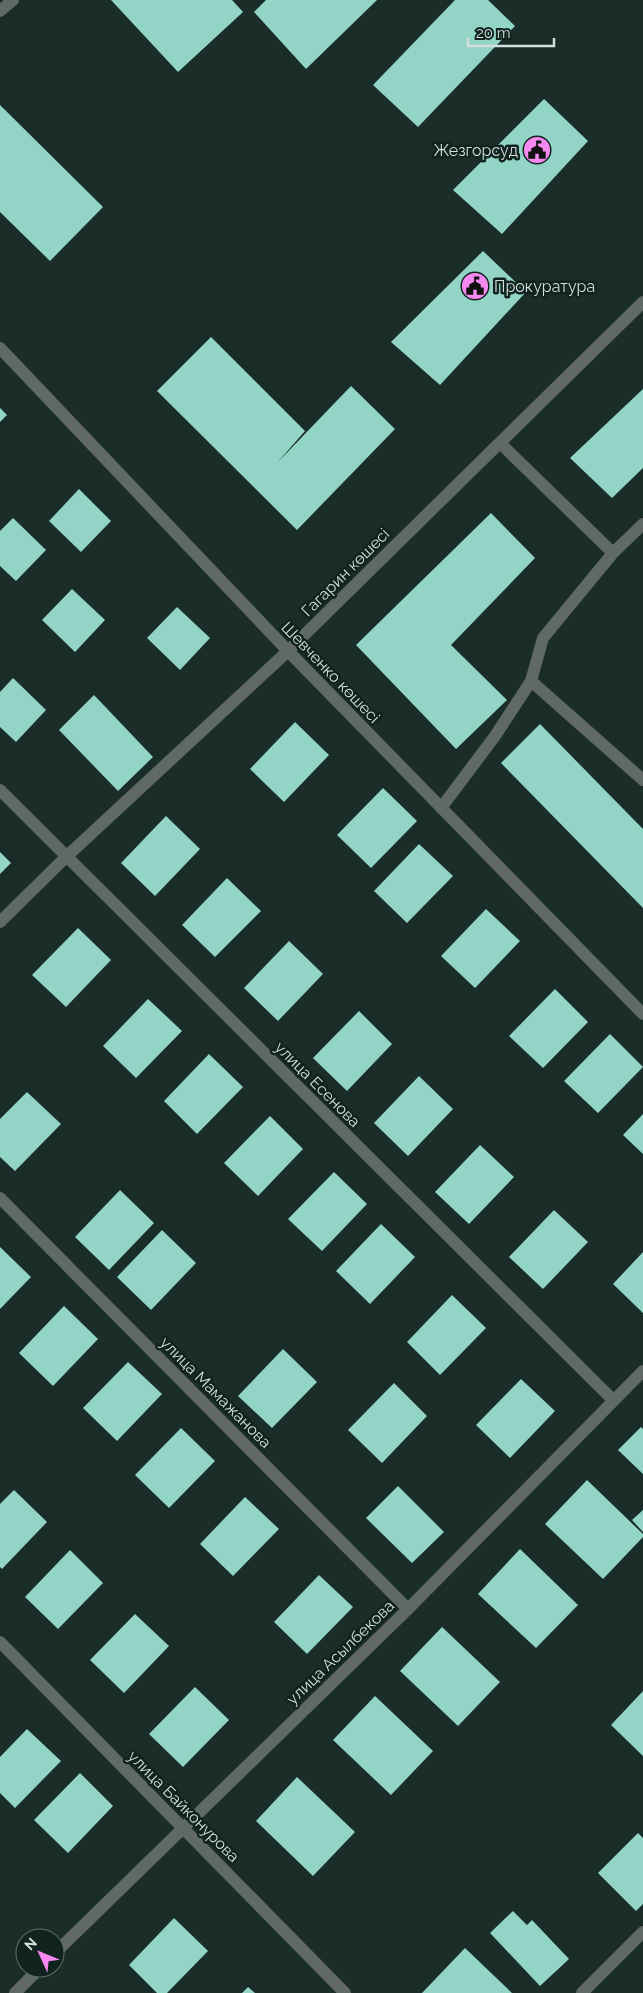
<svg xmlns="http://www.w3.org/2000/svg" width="643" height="1993" viewBox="0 0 643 1993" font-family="Raleway,sans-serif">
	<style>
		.building { fill: #92d5c7 }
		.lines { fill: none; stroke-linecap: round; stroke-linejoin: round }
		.service { stroke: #606966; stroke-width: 12 }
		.minor { stroke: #606966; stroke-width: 12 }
		.tertiary { stroke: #606966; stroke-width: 12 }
		.labels { text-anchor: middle; stroke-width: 5; stroke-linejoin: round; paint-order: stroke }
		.poi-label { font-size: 16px; fill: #d4dfdd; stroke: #10231f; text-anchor: end }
		.street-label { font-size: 16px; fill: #d4dfdd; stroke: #10231f }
	</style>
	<rect width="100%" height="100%" fill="#1a2d29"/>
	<g class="building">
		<polygon points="111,0 232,0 243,12 178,72"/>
		<polygon points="266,0 377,0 306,69 254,12"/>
		<polygon points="455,0 488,0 515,26 418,127 373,85"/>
		<polygon points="544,99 588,141 502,234 453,190"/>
		<polygon points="0,105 103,207 50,261 0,212"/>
		<polygon points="483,251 526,292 440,385 391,342"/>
		<polygon points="211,337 305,431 277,463 351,386 395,429 297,530 157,391"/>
		<polygon points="643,389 643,468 612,498 570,458"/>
		<polygon points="0,408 7,415 0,422"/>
		<polygon points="79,489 111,521 81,552 49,521"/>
		<polygon points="491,513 535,558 451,645 507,700 456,749 356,645"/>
		<polygon points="13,518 46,550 16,581 0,566 0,531"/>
		<polygon points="72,589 105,620 75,652 42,620"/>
		<polygon points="177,607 210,638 180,670 147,638"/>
		<polygon points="13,678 46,710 16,742 0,727 0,692"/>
		<polygon points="94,695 153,757 118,791 59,730"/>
		<polygon points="295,722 329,755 284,802 250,769"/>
		<polygon points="540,724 643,829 643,908 501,763"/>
		<polygon points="383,788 417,821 371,868 337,835"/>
		<polygon points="166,816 200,849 155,896 121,863"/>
		<polygon points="419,844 453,876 407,923 374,891"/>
		<polygon points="0,852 11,863 0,874"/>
		<polygon points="227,878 261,911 215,957 182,925"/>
		<polygon points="486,909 520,941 475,988 441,956"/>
		<polygon points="78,928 111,960 66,1007 32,975"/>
		<polygon points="289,941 323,974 278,1021 244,988"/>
		<polygon points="555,989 588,1022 543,1068 509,1036"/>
		<polygon points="148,999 182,1031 136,1078 103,1046"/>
		<polygon points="359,1011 392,1044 347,1091 313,1058"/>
		<polygon points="610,1034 643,1067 598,1113 564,1081"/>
		<polygon points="209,1054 243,1087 197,1134 164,1101"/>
		<polygon points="419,1076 453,1109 408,1156 374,1123"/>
		<polygon points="27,1092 61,1124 15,1171 0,1157 0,1119"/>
		<polygon points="643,1114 643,1154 623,1135"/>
		<polygon points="270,1116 303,1149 258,1196 224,1163"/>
		<polygon points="480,1145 514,1177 469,1224 435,1192"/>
		<polygon points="334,1172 367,1204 322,1251 288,1219"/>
		<polygon points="120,1190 154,1223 109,1270 75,1237"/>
		<polygon points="554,1210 588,1242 543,1289 509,1257"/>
		<polygon points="381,1224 415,1257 370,1304 336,1271"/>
		<polygon points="162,1230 196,1263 151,1310 117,1277"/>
		<polygon points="0,1247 31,1277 0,1309"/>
		<polygon points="643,1252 643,1313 613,1284"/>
		<polygon points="452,1295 486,1328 440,1375 407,1342"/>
		<polygon points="64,1306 98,1339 53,1386 19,1353"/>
		<polygon points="283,1349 317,1382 272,1428 238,1396"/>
		<polygon points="128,1362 162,1394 117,1441 83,1408"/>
		<polygon points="521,1379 555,1411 510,1458 476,1425"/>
		<polygon points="394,1383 427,1416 382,1463 348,1430"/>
		<polygon points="641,1427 643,1429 643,1474 618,1450"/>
		<polygon points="181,1428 215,1461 169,1508 135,1475"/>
		<polygon points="587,1480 643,1534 643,1537 603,1579 545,1524"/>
		<polygon points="398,1486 444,1532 412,1563 366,1518"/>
		<polygon points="14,1490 47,1522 2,1569 0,1567 0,1504"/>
		<polygon points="245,1497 279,1529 233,1576 200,1544"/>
		<polygon points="643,1510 643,1532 632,1520"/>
		<polygon points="520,1549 578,1605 536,1648 478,1594"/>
		<polygon points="70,1550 103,1583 58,1629 25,1597"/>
		<polygon points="319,1575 353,1607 307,1654 274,1622"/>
		<polygon points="135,1614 169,1646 124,1693 90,1660"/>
		<polygon points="442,1627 500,1682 458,1726 400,1671"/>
		<polygon points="195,1687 229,1720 183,1767 149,1734"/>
		<polygon points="643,1691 643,1756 611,1725"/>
		<polygon points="375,1696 433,1751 391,1795 333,1740"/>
		<polygon points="27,1729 61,1761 15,1808 0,1793 0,1757"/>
		<polygon points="80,1773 113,1806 68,1853 34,1820"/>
		<polygon points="297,1777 355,1832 313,1876 256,1821"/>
		<polygon points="638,1833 643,1838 643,1904 636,1911 598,1873"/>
		<polygon points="513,1911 527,1925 532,1920 569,1959 540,1986 490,1933"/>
		<polygon points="174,1918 208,1951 167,1993 157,1993 129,1965"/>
		<polygon points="465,1948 512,1993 422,1993"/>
		<polygon points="248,1987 255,1993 242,1993"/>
	</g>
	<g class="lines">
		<g class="service">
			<polyline points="0,11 13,0"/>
			<polyline points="500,443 613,553 643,524"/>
			<polyline points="531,681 643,780"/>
			<polyline points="441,808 495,736 531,681 543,638 613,553"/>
		</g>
		<g class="minor">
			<polyline points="0,790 613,1400"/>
			<polyline points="0,1198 408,1609"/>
			<polyline points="0,1642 345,1993"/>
			<polyline points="55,1953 408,1609 643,1371"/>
			<polyline points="15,1993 40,1968"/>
			<polyline points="582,1993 643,1932"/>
		</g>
		<g class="tertiary">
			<polyline points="0,348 288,651 643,1014"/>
			<polyline points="0,922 66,857 288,651 643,302"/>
		</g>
	</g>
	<defs>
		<symbol id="civic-disc" viewBox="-11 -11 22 22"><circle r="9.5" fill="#f589ef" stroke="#10231f"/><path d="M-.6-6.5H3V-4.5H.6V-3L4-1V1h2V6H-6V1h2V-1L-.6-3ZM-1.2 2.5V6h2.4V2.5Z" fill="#111"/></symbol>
	</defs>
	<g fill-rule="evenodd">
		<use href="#civic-disc" x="521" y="134" width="32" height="32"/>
		<use href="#civic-disc" x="459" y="270" width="32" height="32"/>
	</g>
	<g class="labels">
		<g class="poi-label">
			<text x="518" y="156">Жезгорсуд</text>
			<text x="494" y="292" text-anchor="start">Прокуратура</text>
		</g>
		<g class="street-label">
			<text transform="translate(345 572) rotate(-45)" y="6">Гагарин көшесі</text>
			<text transform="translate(331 672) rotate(46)" y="6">Шевченко көшесі</text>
			<text transform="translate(318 1084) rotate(45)" y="6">улица Есенова</text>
			<text transform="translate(216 1392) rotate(45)" y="6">улица Мамажанова</text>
			<text transform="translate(340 1652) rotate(-44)" y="6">улица Асылбекова</text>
			<text transform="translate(184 1806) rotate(45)" y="6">улица Байконурова</text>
		</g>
	</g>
	<g transform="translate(40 1953) rotate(314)"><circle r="24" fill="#10231f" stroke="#5e6e6b"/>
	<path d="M0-4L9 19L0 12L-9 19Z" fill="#f589ef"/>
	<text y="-8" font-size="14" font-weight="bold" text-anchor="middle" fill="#d4dfdd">N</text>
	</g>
	<path d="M468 38v8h86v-8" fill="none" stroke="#d4dfdd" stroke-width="2.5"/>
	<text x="476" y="38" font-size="15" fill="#d4dfdd" stroke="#10231f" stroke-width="4" paint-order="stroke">20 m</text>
</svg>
